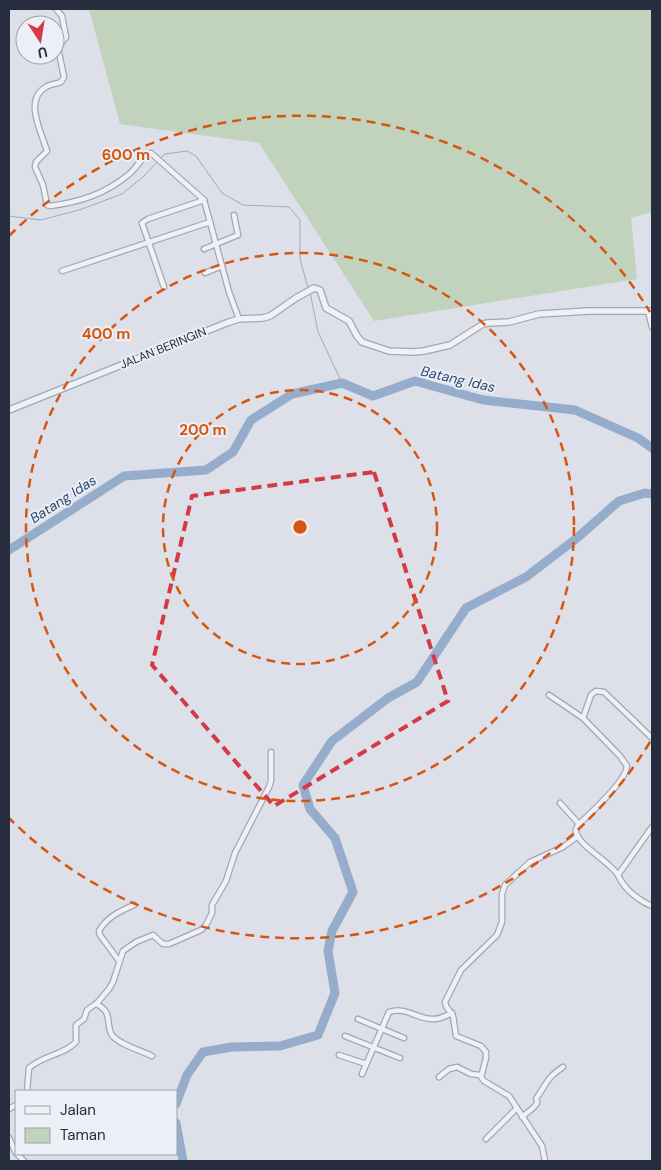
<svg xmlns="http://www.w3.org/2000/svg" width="661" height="1170" viewBox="0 0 661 1170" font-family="'DM Sans',sans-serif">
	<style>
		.green { fill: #c1d2bd }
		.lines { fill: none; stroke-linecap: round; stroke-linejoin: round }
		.stream { stroke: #95acca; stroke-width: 1 }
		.river { stroke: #95acca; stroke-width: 9 }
		.minor-casing { stroke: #a2a7b2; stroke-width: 7 }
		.tertiary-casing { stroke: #a2a7b2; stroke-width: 8 }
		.minor { stroke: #f0f1f6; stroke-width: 4.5 }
		.tertiary { stroke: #f0f1f6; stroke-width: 5.5 }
		.marked { fill: none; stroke: #d53947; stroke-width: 4; stroke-dasharray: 10 6; stroke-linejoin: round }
		.ring { fill: none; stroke: #d55511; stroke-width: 2.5; stroke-dasharray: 9 6 }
		.labels { text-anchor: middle; stroke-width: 4; stroke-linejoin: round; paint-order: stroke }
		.street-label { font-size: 12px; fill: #262d3f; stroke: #eceff5 }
		.water-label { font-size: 14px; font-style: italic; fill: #2e4975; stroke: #eceff5 }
		.centre { fill: #d55511; stroke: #eceff5; stroke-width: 2.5 }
		.ring-label { font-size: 15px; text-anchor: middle; font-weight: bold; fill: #d55511; stroke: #eceff5; stroke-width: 4; stroke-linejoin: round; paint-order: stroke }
	</style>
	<rect width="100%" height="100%" fill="#dde0e8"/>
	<polygon class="green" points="89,9 652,9 652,212 631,218 637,279 374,321 259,143 120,124"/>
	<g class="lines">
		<g class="stream">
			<polyline points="161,158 165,154 187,151 196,156 222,193 243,205 289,207 300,220 300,259 308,288"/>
			<polyline points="9,216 41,220 79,210 122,194 144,176 158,161"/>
			<polyline points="310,292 318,332 342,383"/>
		</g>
		<g class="river">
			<polyline points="9,550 124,476 206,470 233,452 251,420 292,394 342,383 373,396 415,381 483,400 575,410 638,438 652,448"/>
			<polyline points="176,1104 187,1075 203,1052 232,1047 280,1046 318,1035 335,993 328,951 332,931 353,892 335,838 310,809 303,785 332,741 388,698 417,682 466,608 526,577 577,538 619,501 645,493 652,494"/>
			<polyline points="176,1123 183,1161"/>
		</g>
		<defs>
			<g id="minor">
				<path d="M56 9 62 16 66 37 58 48 64 77 61 82C56 84 50 84 46 87 23 100 42 133 47 151L36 162 35 167 43 185 47 205 50 206C80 202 105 194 128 175 136 169 142 156 151 153L204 200 229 292 239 319"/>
				<polyline points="204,249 238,235 234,215"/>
				<polyline points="62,271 210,222"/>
				<polyline points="205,273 222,266"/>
				<polyline points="164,287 142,223 148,219 204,200"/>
				<polyline points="648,311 652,327"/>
				<path d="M549 695 583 718 620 756 627 766C626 781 590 814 578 825 577 828 575 829 576 832 578 845 610 862 618 875"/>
				<polyline points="583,718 591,695 596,691 604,692 652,738"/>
				<polyline points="560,803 579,824"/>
				<path d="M652 827 618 875C624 889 638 900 652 906"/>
				<path d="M119 961 100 935 99 931C107 917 120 911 134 905"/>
				<path d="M96 1004C114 1012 105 1024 112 1035 118 1044 142 1051 152 1056"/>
				<polyline points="358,1019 404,1038"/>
				<polyline points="345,1036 400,1058"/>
				<polyline points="339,1055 366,1064"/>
				<path d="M362 1074 389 1012C404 1006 418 1019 432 1019 439 1020 445 1016 452 1013"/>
				<polyline points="439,1077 449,1069 457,1067 471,1074 480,1075"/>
				<path d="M27 1091 29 1068C43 1055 64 1055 76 1042V1025L84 1019 87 1010 97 1003 109 989 113 982 123 951 136 942 153 935 163 944H169L201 930 206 925 212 913V905L226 881 235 853 269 787 271 781V752"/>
				<polyline points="9,1109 16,1105"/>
				<path d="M522 1117C526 1113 535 1108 537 1103 538 1098 534 1100 538 1096 548 1081 547 1078 563 1067"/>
				<polyline points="9,1138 16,1153"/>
				<polyline points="486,1139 517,1108"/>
				<polyline points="17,1154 24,1161"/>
				<polyline points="545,1161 542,1146 509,1096 484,1081 481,1077 486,1058 486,1052 481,1046 456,1036 453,1016 446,1006 445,1002 461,970 497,935 502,922 502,894 505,885 530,862 563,847 578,836"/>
			</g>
			<polyline id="tertiary" points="9,410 229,322 239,319 263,318 270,316 296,298 314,288 320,290 326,308 349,321 357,336 362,342 389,351 413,352 424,351 450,345 483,324 488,323 509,322 539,314 589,311 652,311"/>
		</defs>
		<use href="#minor" class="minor-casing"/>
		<use href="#tertiary" class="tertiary-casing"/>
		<use href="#minor" class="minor"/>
		<use href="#tertiary" class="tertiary"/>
	</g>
	<path class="marked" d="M374 472 448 701 274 806 152 665 192 496Z"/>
	<g class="ring">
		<circle cx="300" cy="527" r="137"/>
		<circle cx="300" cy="527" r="274"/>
		<path d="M650 742A411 411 0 0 1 9 818M9 236A411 411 0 0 1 650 312"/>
	</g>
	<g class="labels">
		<g class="street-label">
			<text transform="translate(163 348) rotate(-22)" y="4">JALAN BERINGIN</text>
		</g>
		<g class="water-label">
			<text transform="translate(458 379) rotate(13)" y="5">Batang Idas</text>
			<text transform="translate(63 499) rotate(-33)" y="5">Batang Idas</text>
		</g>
	</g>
	<circle cx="300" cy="527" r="8" class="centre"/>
	<g class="ring-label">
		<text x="126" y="160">600 m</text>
		<text x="106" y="339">400 m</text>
		<text x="203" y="435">200 m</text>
	</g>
	<rect width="661" height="1170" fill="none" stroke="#262d3f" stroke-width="20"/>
	<rect x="15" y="1090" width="162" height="65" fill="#eceff5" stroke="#9da1ac"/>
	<rect x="25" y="1106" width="25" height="8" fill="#f0f1f6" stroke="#9da1ac"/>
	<text x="60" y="1115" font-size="15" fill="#262d3f">Jalan</text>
	<rect x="25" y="1128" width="25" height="15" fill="#c1d2bd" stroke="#9da1ac"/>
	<text x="60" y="1140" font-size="15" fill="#262d3f">Taman</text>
	<g transform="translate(40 40) rotate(168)"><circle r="24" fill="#eceff5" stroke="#9da1ac"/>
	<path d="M0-4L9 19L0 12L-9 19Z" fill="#d53947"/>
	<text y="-8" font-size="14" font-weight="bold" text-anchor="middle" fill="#262d3f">U</text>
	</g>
</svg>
